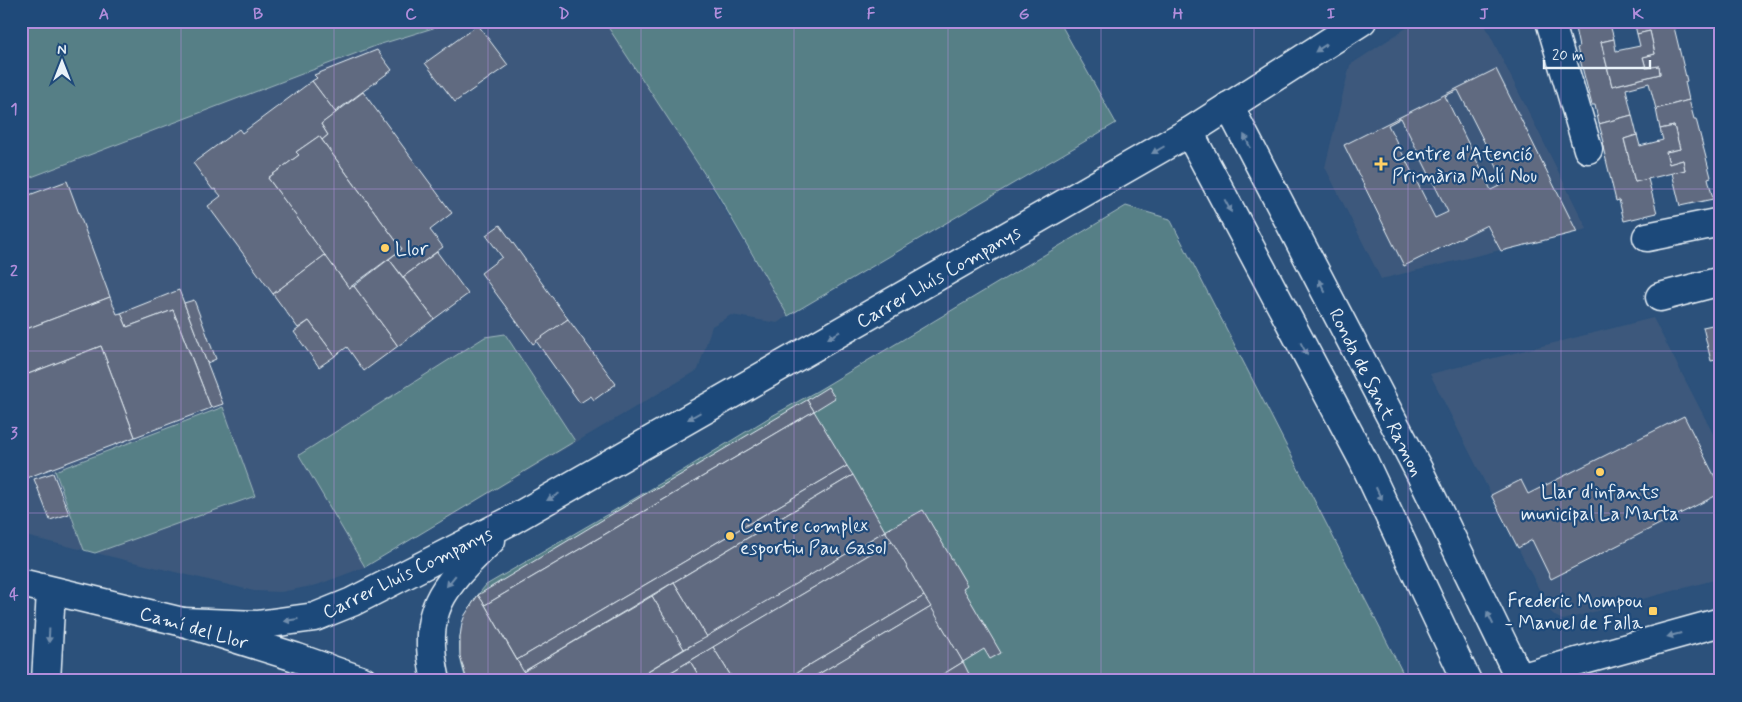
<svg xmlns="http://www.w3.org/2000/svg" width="1742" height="702" viewBox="0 0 1742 702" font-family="Mynerve,sans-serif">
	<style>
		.built { fill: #3c597c }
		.green { fill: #577f86; stroke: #a0b8bf }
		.building { fill: #606b80; stroke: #e8f1f8; fill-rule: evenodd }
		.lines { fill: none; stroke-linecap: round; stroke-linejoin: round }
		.minor-casing { stroke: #e8f1f8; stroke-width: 31 }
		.minor { stroke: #1f4a7a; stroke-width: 28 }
		.oneway { fill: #6f8dac }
		.grid { fill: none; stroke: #b28edc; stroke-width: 1; stroke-opacity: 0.55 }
		.poi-dot { fill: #ffd166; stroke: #1f4a7a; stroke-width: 2 }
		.labels { text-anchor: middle; stroke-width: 4.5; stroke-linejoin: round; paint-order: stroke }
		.poi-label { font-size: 19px; fill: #e8f1f8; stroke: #1f4a7a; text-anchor: start }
		.street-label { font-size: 19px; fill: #e8f1f8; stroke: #1f4a7a }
		.neatline { fill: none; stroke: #b28edc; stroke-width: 2 }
		.grid-label { font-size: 16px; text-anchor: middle; font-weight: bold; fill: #b28edc }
	</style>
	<rect width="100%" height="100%" fill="#2c517b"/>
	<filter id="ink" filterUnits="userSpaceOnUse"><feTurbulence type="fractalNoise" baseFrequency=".02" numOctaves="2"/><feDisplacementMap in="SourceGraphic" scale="10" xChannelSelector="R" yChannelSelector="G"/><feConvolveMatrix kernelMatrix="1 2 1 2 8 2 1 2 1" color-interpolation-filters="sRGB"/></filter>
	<g filter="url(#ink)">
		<g class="built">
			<polygon points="456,21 613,21 788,316 777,323 731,315 712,326 698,370 365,567 317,585 281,592 254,591 21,535 21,181 378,45"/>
			<polygon points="1417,21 1483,21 1587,229 1381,279 1325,167 1350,65"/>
			<polygon points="1653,318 1721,449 1721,576 1718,579 1563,620 1555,616 1550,611 1430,374"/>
		</g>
		<g class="green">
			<polygon points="21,21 456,21 378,45 21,181"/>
			<polygon points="604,21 1059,21 1116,123 788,316 717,193"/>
			<path d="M1126 206 1170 219 1407 681H467C452 643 460 615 486 585L682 471 770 417 817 391Z"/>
			<polygon points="505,334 575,441 365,567 299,455 485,337"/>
			<polygon points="223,407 255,496 95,553 84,550 55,471"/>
		</g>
		<g class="building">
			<polygon points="1573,21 1601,21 1575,28"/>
			<polygon points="1601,21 1609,21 1614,39 1601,42 1612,86 1660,74 1659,66 1646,68 1643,57 1655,54 1650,31 1637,34 1634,21 1670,21 1670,24 1673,23 1687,81 1685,82 1689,100 1656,109 1649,83 1626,89 1632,115 1599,124 1595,105 1592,105 1577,48 1579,47 1575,28"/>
			<polygon points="478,25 508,65 455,102 425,63"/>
			<polygon points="1650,31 1655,54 1643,57 1646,68 1659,66 1660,74 1612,86 1601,42 1614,39 1616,51 1640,46 1637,34"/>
			<polygon points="377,50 392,70 335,112 312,81 317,78 314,75"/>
			<path d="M1496 69 1577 232 1501 251 1487 225 1404 266 1344 145ZM1458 90 1505 183 1491 190 1445 96ZM1401 118 1448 212 1435 218 1388 125Z"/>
			<polygon points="312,81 336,113 321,124 328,135 322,140 319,136 296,152 299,155 268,178 325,255 273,294 208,206 221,196 215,189 213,190 193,163 239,129 242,133"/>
			<polygon points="363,92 452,213 430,230 443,247 403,277 389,259 402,249 322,140 328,135 321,124"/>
			<polygon points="1689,100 1694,119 1696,119 1711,177 1708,178 1713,199 1680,206 1672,173 1685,170 1683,160 1669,164 1666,152 1680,149 1674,126 1660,129 1656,109"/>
			<polygon points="1632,115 1637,135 1624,139 1635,182 1648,179 1657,213 1624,221 1619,200 1616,201 1602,143 1604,142 1599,124"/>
			<polygon points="1674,126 1680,149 1666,152 1669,164 1683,160 1685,170 1635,182 1624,139 1637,135 1640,146 1663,140 1660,129"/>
			<polygon points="319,136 402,249 349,288 268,178 299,155 296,152"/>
			<polygon points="67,181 110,297 21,331 21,198"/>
			<polygon points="500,225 568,319 533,344 481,273 502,257 486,235"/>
			<polygon points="437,252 468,294 434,319 403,277"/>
			<polygon points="325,255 349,288 354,286 398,346 364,371 347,347 335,356 309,321 298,328 273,294"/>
			<polygon points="389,259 434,319 398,346 354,286"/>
			<polygon points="179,290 223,404 211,408 173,310 127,327 121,313"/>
			<polygon points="110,297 117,314 121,313 127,327 173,310 211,408 135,437 101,346 23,376 21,372 21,331"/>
			<polygon points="194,300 216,359 207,363 184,303"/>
			<polygon points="568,319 616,384 594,400 591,396 580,403 536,341"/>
			<polygon points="309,321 335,356 319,367 294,332"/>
			<polygon points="1721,323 1721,359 1711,361 1703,327"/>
			<polygon points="101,346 135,437 21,480 21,372 23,376"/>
			<polygon points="828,387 835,398 814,411 807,400"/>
			<polygon points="807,400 814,411 485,605 478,595 642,496 654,489 655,490"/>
			<polygon points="814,411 847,466 517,660 485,605"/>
			<polygon points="1684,416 1721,489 1721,493 1551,579 1532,540 1518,548 1491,495 1521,480 1528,494"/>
			<polygon points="847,466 853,475 523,672 517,660"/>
			<polygon points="53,473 69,514 50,520 34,479"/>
			<polygon points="853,475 885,531 707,637 674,582"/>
			<polygon points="923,510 967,585 963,588 1001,653 990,659 984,649 963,662 885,531"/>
			<polygon points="885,531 892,541 656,681 631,681"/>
			<polygon points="892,541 924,596 783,681 734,681 713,647"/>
			<polygon points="674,582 707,637 684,649 652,596"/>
			<polygon points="478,595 485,605 529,681 467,681 460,656 460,637 462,623 465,615"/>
			<polygon points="652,596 684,649 631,681 529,681 523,672"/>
			<polygon points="924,596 931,607 807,681 783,681"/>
			<polygon points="931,607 963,662 932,681 807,681"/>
			<polygon points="713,647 734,681 702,681 690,661"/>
			<polygon points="690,661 702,681 656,681"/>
			<polygon points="963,662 969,674 956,681 932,681"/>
			<polygon points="969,674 973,681 956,681"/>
			<rect x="81" y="675" width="23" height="6"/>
			<polygon points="114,676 159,678 159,681 113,681"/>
		</g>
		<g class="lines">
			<defs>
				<g id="minor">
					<polyline points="1550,21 1588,149"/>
					<polyline points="1229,106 1419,471 1521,681"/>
					<polyline points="1189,132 1363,460 1467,681"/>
					<polyline points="1647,237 1721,222"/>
					<polyline points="1660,297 1721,281"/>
					<polyline points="21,583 183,622 295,657 363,681"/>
					<polyline points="183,622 257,625 315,617 352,602 510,521 1189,132 1362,21"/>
					<polyline points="1519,678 1721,622"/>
					<polyline points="46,681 51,591"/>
					<path d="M436 681C420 608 442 588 491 540"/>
				</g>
			</defs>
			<use href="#minor" class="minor-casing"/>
			<use href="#minor" class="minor"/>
		</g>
		<defs><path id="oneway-solid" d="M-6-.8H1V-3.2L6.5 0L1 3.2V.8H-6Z" transform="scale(1.25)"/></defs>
		<g class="oneway">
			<use href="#oneway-solid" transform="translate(1321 48) rotate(147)"/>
			<use href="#oneway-solid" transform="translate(1247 141) rotate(-117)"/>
			<use href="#oneway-solid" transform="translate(1158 150) rotate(150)"/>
			<use href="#oneway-solid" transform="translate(1228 206) rotate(62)"/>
			<use href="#oneway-solid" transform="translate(1322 286) rotate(-117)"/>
			<use href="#oneway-solid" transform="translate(834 335) rotate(150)"/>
			<use href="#oneway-solid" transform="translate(1304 349) rotate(62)"/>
			<use href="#oneway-solid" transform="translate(694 416) rotate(150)"/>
			<use href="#oneway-solid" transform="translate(1379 494) rotate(65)"/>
			<use href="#oneway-solid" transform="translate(553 497) rotate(150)"/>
			<use href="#oneway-solid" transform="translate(451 581) rotate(129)"/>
			<use href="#oneway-solid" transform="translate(1490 618) rotate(-116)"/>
			<use href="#oneway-solid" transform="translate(291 620) rotate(172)"/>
			<use href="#oneway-solid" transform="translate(1674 635) rotate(165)"/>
			<use href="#oneway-solid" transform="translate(49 636) rotate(93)"/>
		</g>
	</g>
	<path class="grid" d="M181 21V681M334 21V681M488 21V681M641 21V681M794 21V681M948 21V681M1101 21V681M1254 21V681M1408 21V681M1561 21V681M21 189H1721M21 351H1721M21 513H1721"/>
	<g class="poi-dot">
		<path d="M1378.5 156.5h5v5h5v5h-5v5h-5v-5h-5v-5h5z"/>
		<circle cx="385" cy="248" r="5"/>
		<circle cx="1600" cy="472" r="5"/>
		<circle cx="730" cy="536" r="5"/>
		<rect x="1648" y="606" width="10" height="10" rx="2.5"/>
	</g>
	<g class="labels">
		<g class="poi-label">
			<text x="1392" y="160">Centre d'Atenció<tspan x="1392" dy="22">Primària Molí Nou</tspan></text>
			<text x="395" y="255">Llor</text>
			<text x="1600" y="498" text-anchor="middle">Llar d'infants<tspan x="1600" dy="22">municipal La Marta</tspan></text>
			<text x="740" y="532">Centre complex<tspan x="740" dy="22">esportiu Pau Gasol</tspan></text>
			<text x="1643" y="607" text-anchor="end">Frederic Mompou<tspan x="1643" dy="22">- Manuel de Falla</tspan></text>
		</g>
		<g class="street-label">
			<text transform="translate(938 276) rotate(-30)" y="7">Carrer Lluís Companys</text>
			<text transform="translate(1377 392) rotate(63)" y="7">Ronda de Sant Ramon</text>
			<text transform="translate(407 572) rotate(-26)" y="7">Carrer Lluís Companys</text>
			<text transform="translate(194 627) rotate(16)" y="7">Camí del Llor</text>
		</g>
	</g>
	<rect width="1742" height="702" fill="none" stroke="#1f4a7a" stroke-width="55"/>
	<g transform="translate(62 62)" stroke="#1f4a7a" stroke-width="4" paint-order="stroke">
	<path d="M0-4L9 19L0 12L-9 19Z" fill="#e8f1f8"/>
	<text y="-8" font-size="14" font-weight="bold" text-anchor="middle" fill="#e8f1f8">N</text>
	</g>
	<path d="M1544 60v8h106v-8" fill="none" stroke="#e8f1f8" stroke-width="2.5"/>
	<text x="1552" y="60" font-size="15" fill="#e8f1f8" stroke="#1f4a7a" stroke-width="4" paint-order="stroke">20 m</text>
	<rect x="28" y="28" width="1686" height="646" class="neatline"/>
	<g class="grid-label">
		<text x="104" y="19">A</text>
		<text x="258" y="19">B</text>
		<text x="411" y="19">C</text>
		<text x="564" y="19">D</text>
		<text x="718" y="19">E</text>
		<text x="871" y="19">F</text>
		<text x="1024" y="19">G</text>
		<text x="1178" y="19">H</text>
		<text x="1331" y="19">I</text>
		<text x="1484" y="19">J</text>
		<text x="1638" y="19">K</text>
		<text x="14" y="114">1</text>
		<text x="14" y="276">2</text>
		<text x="14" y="438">3</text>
		<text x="14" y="599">4</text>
	</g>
</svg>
